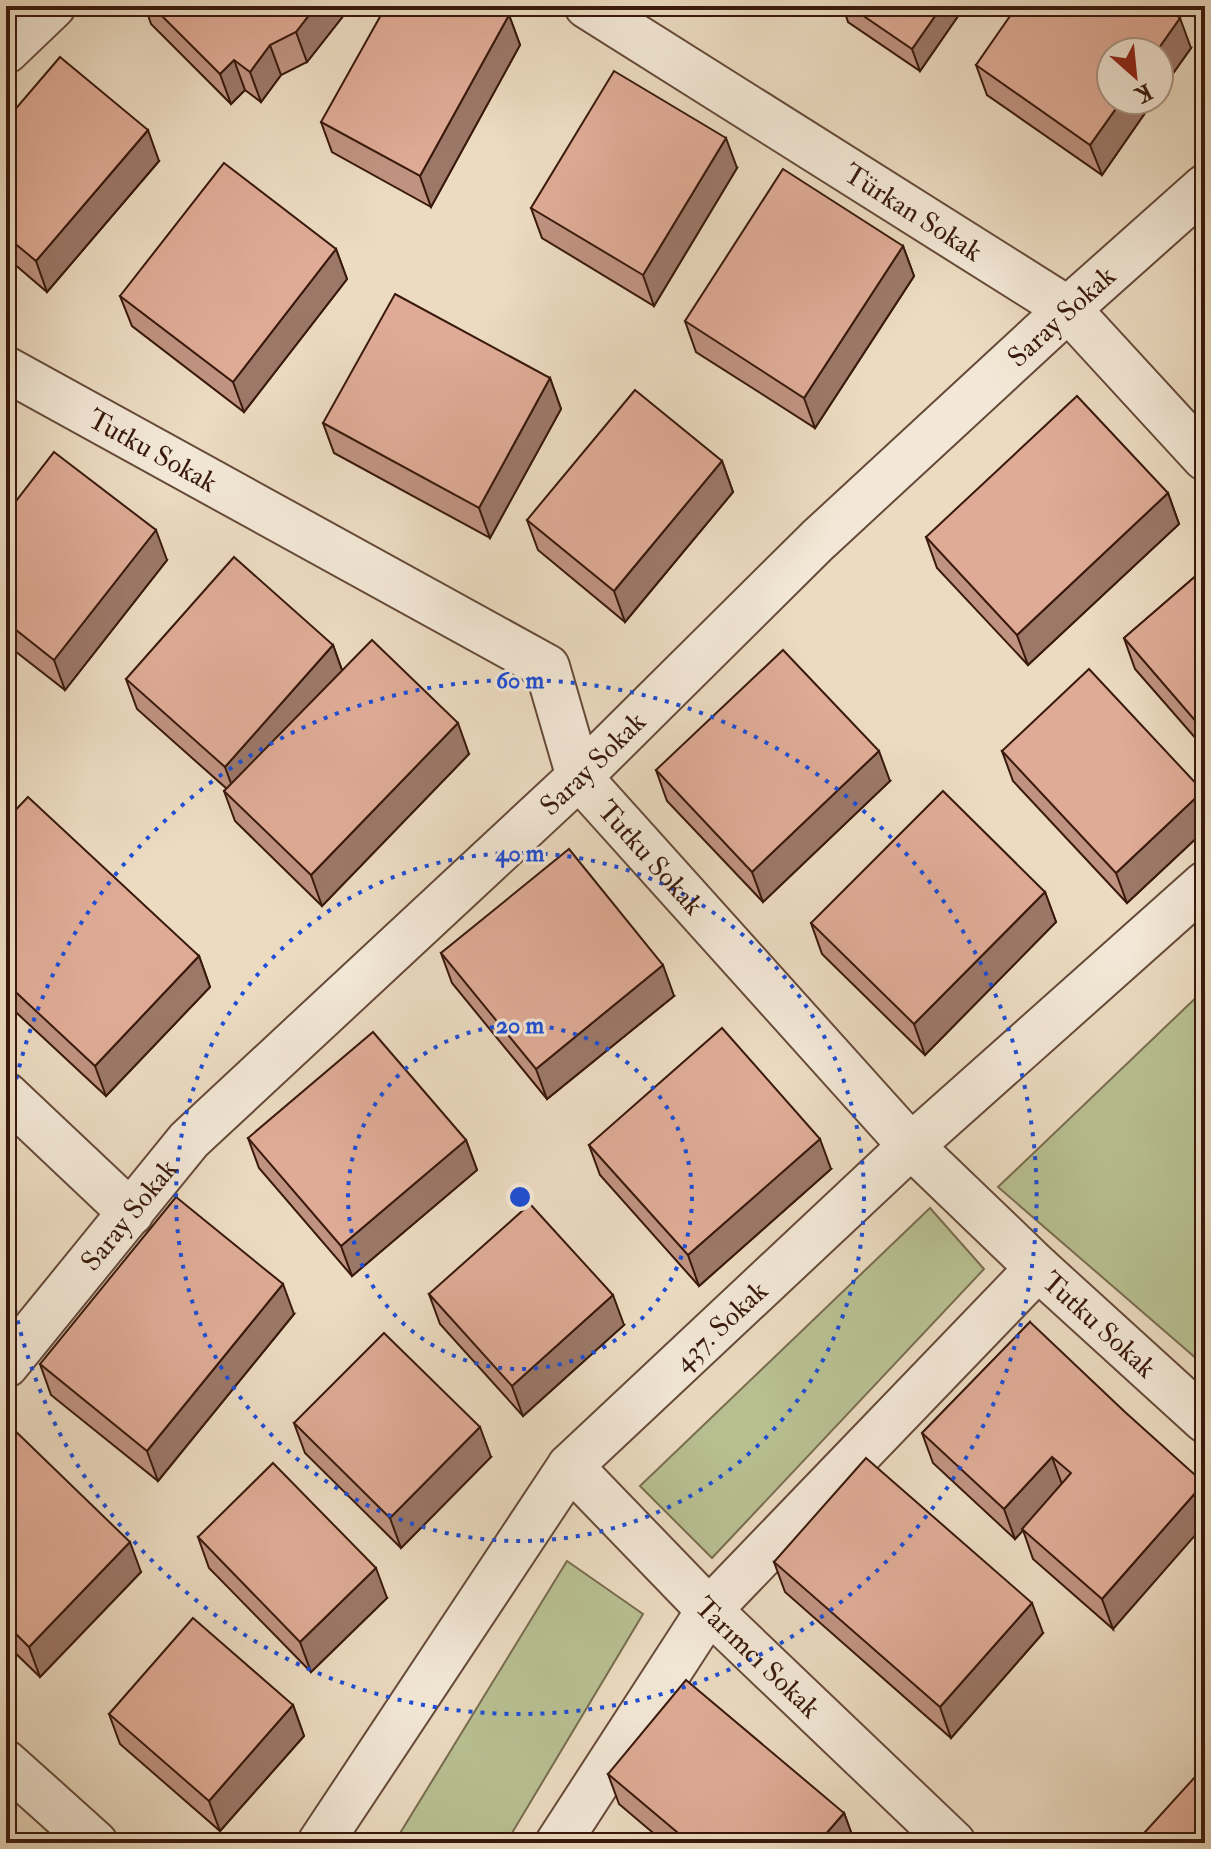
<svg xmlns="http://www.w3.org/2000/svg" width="1211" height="1849" viewBox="0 0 1211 1849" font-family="'IM FELL Double Pica',serif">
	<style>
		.green { fill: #b8c092; stroke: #786c4f; stroke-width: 2 }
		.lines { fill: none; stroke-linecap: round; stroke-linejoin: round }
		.minor-casing { stroke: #664a39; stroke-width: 48 }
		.minor { stroke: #f3e8d7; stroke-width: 44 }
		.wall { fill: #c09381; stroke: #39190c; stroke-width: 2 }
		.shaded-wall { fill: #9c7869; stroke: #39190c; stroke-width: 2 }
		.building { fill: #dfab96; stroke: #39190c; stroke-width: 2 }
		.ring { fill: none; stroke: #1d4ed8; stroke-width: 4; stroke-dasharray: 4 8 }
		.labels { text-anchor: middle; stroke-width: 6; stroke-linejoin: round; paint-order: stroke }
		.street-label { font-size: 28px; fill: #39190c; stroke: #f3e8d7 }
		.centre { fill: #1d4ed8; stroke: #f3e8d7; stroke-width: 4 }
		.ring-label { font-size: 24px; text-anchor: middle; font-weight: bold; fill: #1d4ed8; stroke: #f3e8d7; stroke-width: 6; stroke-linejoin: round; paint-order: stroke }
	</style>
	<rect width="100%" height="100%" fill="#ecdbc1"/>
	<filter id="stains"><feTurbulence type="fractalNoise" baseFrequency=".0025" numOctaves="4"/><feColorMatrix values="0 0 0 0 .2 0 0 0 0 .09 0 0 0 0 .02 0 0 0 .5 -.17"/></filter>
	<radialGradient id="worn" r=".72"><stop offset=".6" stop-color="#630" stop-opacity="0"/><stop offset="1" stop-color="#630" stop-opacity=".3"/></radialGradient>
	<g class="green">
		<polygon points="1205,989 1205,1366 998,1187"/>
		<polygon points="930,1208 984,1269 712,1558 640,1486"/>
		<polygon points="567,1561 643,1614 506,1843 394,1843"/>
	</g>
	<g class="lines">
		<defs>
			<g id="minor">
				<path id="s1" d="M587 6 1068 309 1205 458"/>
				<polyline points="6,51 53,6"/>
				<path id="s2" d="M6 369 547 667 579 777 911 1146 1038 1268 1205 1420"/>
				<polyline points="6,1095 131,1213"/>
				<path id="s3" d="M6 1365 189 1140 579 777 818 540 1068 309 1205 187"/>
				<path id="s4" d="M570 1466 709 1610 953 1843"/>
				<polyline points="6,1763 95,1843"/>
				<path id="s5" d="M320 1843 570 1466 911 1146 1205 884"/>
				<polyline points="558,1843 709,1610 1038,1268"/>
			</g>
		</defs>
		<use href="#minor" class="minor-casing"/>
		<use href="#minor" class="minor"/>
	</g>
	<g class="wall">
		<polygon points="145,6 351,6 307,62 281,75 261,102 245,90 231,104 151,24"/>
		<polygon points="843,6 965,6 920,71 848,22"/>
		<polygon points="509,15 520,45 431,207 332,152 321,122"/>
		<polygon points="1191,48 1159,93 1159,52 1111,100 1154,100 1102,175 987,95 976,65"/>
		<polygon points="6,120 159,161 47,292 6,257"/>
		<polygon points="737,168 654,306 542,238 531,208"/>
		<polygon points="903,246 914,276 815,428 696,352 685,321"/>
		<polygon points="336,249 347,279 244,412 132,326 120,296"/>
		<polygon points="1205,261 1205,298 1195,270"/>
		<polygon points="550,378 561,409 490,538 334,453 323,423"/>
		<polygon points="722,461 733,492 625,622 538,550 527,520"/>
		<polygon points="1168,493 1179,524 1028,665 937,568 926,537"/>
		<polygon points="6,514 167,560 65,690 6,644"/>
		<polygon points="1205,568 1205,749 1135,669 1124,638"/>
		<polygon points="333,645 342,670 469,754 322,906 235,821 224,791 227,789 137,709 126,679"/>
		<polygon points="1002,751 1203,791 1205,795 1205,830 1127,903 1013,781"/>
		<polygon points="656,770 890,781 763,902 667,801"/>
		<polygon points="6,820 199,956 210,987 106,1096 6,1003"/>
		<polygon points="1045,892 1056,922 925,1055 822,954 811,923"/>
		<polygon points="441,953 674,996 547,1099 452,983"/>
		<polygon points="248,1138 466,1140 477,1170 352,1276 259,1168"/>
		<polygon points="589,1145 831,1169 699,1286 600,1175"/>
		<polygon points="429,1294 624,1325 523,1416 440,1324"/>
		<polygon points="294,1314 158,1481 51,1395 40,1364"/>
		<polygon points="1030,1322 1113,1629 1033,1559 1023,1530 1015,1539 933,1463 922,1433"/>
		<polygon points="6,1422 141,1572 40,1677 6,1644"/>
		<polygon points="294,1423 491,1457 401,1548 305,1453"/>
		<polygon points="198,1537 387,1598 311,1672 209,1568"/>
		<polygon points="774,1562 1043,1633 951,1738 785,1592"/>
		<polygon points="293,1705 304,1736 220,1831 120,1744 109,1714"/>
		<polygon points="608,1774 844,1813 855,1843 665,1843 619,1804"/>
	</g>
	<g class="shaded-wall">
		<polygon points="316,6 351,6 307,62 296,32"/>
		<polygon points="942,6 965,6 920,71 912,49"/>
		<polygon points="509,15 520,45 431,207 420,176"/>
		<polygon points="1180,18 1191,48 1159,93 1159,52 1156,52"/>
		<polygon points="270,45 281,75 261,102 250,72"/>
		<polygon points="234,60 245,90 231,104 220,74"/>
		<polygon points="1122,100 1154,100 1102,175 1090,145"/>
		<polygon points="148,130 159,161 47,292 36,261"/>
		<polygon points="726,138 737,168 654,306 643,275"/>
		<polygon points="903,246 914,276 815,428 804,398"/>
		<polygon points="336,249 347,279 244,412 233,382"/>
		<polygon points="550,378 561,409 490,538 479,508"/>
		<polygon points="722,461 733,492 625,622 614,591"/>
		<polygon points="1168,493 1179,524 1028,665 1017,635"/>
		<polygon points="156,530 167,560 65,690 54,660"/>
		<polygon points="333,645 344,676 236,797 225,767"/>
		<polygon points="458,723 469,754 322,906 311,875"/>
		<polygon points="879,751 890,781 763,902 752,872"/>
		<polygon points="1203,791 1205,795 1205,830 1127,903 1116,873"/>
		<polygon points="1045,892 1056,922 925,1055 914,1024"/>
		<polygon points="199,956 210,987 106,1096 95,1066"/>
		<polygon points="663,965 674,996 547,1099 536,1069"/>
		<polygon points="820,1139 831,1169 699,1286 688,1255"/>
		<polygon points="466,1140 477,1170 352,1276 341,1246"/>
		<polygon points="283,1284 294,1314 158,1481 147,1451"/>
		<polygon points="613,1295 624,1325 523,1416 512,1386"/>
		<polygon points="480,1427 491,1457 401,1548 390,1518"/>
		<polygon points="1052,1457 1063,1487 1015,1539 1004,1509"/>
		<polygon points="1204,1483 1205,1524 1113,1629 1102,1599"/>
		<polygon points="130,1542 141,1572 40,1677 29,1647"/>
		<polygon points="376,1568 387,1598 311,1672 300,1642"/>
		<polygon points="1032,1603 1043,1633 951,1738 940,1707"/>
		<polygon points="293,1705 304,1736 220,1831 209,1801"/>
		<polygon points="844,1813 855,1843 818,1843"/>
	</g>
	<g class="building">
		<polygon points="152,6 316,6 296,32 270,45 250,72 234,60 220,74"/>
		<polygon points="386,6 493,6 509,15 420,176 321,122"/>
		<polygon points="849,6 942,6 912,49"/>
		<polygon points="1017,6 1164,6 1180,18 1156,52 1111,52 1111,100 1122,100 1090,145 976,65"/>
		<polygon points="60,57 148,130 36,261 6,236 6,120"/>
		<polygon points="614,71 726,138 643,275 531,208"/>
		<polygon points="224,163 336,249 233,382 120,296"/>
		<polygon points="783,169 903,246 804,398 685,321"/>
		<polygon points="1205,261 1205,282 1195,270"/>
		<polygon points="395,294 550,378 479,508 323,423"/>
		<polygon points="635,390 722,461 614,591 527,520"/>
		<polygon points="1077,396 1168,493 1017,635 926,537"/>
		<polygon points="54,452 156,530 54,660 6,622 6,514"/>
		<polygon points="234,557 333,645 225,767 126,679"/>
		<polygon points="1205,568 1205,732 1124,638"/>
		<polygon points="372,640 458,723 311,875 224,791"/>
		<polygon points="783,650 879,751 752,872 656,770"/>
		<polygon points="1089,669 1203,791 1116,873 1002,751"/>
		<polygon points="943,791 1045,892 914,1024 811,923"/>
		<polygon points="28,797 199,956 95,1066 6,983 6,820"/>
		<polygon points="569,849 663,965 536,1069 441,953"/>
		<polygon points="722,1028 820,1139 688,1255 589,1145"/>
		<polygon points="373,1032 466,1140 341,1246 248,1138"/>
		<polygon points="176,1197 283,1284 147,1451 40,1364"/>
		<polygon points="530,1204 613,1295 512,1386 429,1294"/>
		<polygon points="1030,1322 1125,1412 1204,1483 1102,1599 1022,1529 1071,1473 1052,1457 1004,1509 922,1433"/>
		<polygon points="384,1333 480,1427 390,1518 294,1423"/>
		<polygon points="6,1422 130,1542 29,1647 6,1624"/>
		<polygon points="866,1458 1032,1603 940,1707 774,1562"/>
		<polygon points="273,1463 376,1568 300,1642 198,1537"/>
		<polygon points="193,1618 293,1705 209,1801 109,1714"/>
		<polygon points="686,1680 844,1813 818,1843 690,1843 608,1774"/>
		<polygon points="1205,1766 1205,1843 1135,1843"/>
	</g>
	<g class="ring">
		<circle cx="520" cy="1197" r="172"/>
		<circle cx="520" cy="1197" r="344"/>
		<path d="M6 1138A517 517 0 1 1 6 1256"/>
	</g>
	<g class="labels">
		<g class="street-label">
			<text dy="10" stroke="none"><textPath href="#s1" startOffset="386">Türkan Sokak</textPath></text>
			<text dy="10" stroke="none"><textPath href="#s3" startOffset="1490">Saray Sokak</textPath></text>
			<text dy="10" stroke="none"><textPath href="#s2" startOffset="168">Tutku Sokak</textPath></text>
			<text dy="10" stroke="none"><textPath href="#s3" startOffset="842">Saray Sokak</textPath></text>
			<text dy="10" stroke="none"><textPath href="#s2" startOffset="840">Tutku Sokak</textPath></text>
			<text dy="10" stroke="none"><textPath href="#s3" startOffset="194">Saray Sokak</textPath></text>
			<text dy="10" stroke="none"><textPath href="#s2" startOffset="1488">Tutku Sokak</textPath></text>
			<text dy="10" stroke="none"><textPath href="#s5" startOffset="658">437. Sokak</textPath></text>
			<text dy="10" stroke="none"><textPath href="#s4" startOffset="268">Tarımcı Sokak</textPath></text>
		</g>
	</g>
	<circle cx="520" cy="1197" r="12" class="centre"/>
	<g class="ring-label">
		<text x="520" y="688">60 m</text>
		<text x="520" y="861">40 m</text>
		<text x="520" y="1033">20 m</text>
	</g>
	<rect width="1211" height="1849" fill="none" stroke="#ecdbc1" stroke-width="32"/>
	<rect x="8" y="8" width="1195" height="1833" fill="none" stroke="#39190c" stroke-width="4"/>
	<rect x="16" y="16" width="1179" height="1817" fill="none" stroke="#39190c" stroke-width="2"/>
	<g transform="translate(1135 76) rotate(153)"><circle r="38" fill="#f3e8d7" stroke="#a99586" stroke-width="2"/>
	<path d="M0-6L14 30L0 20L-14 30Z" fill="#8f2418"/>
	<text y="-12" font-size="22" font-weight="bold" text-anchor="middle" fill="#39190c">K</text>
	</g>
	<rect width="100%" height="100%" filter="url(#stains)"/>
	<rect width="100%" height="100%" fill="url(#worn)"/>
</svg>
